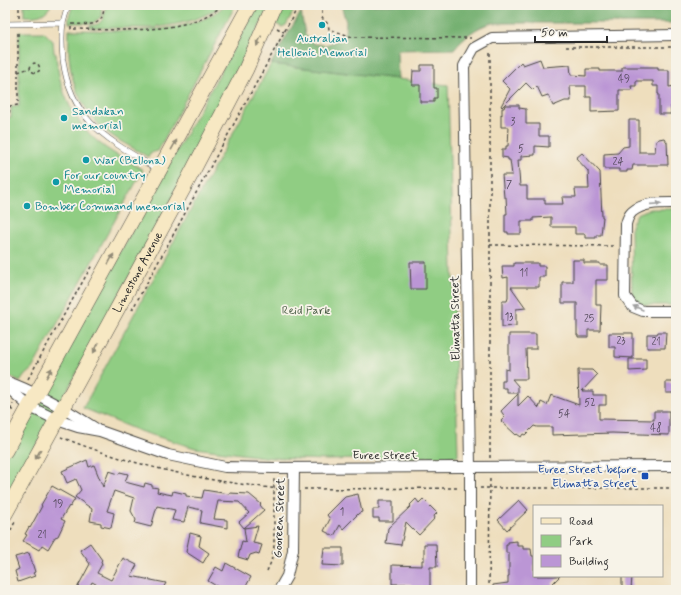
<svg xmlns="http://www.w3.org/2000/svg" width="681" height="595" viewBox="0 0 681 595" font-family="Mynerve,sans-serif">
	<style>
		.green { fill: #90cd83; stroke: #5e7c57 }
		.forest { fill: #74b071; stroke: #506e4e }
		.building { fill: #bb96d5 }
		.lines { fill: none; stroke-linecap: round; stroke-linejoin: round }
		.service-casing { stroke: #484641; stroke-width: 6 }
		.minor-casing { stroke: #484641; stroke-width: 12 }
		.secondary-casing { stroke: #484641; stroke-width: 16 }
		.path { stroke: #484641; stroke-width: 1.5; stroke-dasharray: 3 3; stroke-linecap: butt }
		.service { stroke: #fff; stroke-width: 5 }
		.minor { stroke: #fff; stroke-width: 10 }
		.secondary { stroke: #f7e8c3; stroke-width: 15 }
		.oneway { fill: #918a77 }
		.oneway2 { fill: #a0a0a0 }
		.culture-dot { fill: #0f9aa8; stroke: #f7f3e8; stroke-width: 1.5 }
		.transit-dot { fill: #1a4fb4; stroke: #f7f3e8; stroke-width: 1.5 }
		.labels { text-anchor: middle; stroke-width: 3.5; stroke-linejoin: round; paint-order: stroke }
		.number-label { font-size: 10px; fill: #4f4656 }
		.culture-label { font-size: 12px; fill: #0d838f; stroke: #f7f3e8; text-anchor: start }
		.street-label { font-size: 12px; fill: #2b2b2b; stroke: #f7f3e8 }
		.park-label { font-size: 12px; fill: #495c45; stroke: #f7f3e8 }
		.transit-label { font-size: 12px; fill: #164399; stroke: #f7f3e8; text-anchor: end }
	</style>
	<rect width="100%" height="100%" fill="#f7f3e8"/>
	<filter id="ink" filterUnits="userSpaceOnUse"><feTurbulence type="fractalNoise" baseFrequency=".025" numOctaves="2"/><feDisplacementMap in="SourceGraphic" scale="8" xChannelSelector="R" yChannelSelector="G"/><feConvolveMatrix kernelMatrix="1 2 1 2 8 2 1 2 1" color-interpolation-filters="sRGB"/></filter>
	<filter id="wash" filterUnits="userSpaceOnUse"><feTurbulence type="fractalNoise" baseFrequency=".012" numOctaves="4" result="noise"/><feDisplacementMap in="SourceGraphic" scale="16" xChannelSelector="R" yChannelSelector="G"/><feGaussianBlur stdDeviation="0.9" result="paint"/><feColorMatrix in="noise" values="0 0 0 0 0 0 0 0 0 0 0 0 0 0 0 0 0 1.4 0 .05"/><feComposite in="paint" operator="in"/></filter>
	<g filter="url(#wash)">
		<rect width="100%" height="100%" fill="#eedebd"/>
		<g class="green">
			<path d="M24 5H51C45 16 36 17 24 16Z"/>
			<polygon points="73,5 102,5 101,17 93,23 69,23 69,16"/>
			<path d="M105 5H222C204 19 181 24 159 27V26H157V28H90V25C103 26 105 16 105 5Z"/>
			<path d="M225 5H229L234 8 158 151 150 153 148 157C136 149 122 143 111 135 89 119 73 92 70 64 68 53 69 42 69 30 113 30 192 38 225 5Z"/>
			<polygon points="258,5 270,5 203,141 5,504 5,458"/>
			<polygon points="284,5 297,5 286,25 282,27 276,24"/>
			<path d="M19 32H44L53 41 54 53 56 54C59 92 74 125 106 148 117 156 131 162 143 170L32 369 25 375 20 382 5 374V118L11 117V107L19 106Z"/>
			<rect x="5" y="46" width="3" height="44"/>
			<polygon points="271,64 448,85 458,456 328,460 272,458 195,448 139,431 83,408 206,182"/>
			<polygon points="650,209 676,209 676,305 645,305 637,303 632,294 631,226 637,214"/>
		</g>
		<path class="forest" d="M341 5H635L643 6 676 5V23H491C476 28 464 36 454 49L397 50 398 79 271 64 287 35 301 12 305 34 314 44 326 45 336 41 345 32 346 22Z"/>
		<g id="blocks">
			<g class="building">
				<polygon points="540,59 543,67 570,65 571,75 586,76 586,69 600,69 600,71 622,71 622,67 658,67 658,70 669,70 669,87 676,86 676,105 671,106 671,114 659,114 659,94 658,94 658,86 653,86 653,81 636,81 636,86 631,86 632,90 619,90 619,111 591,112 591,97 586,97 586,86 570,86 571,101 565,101 553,106 548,95 542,97 537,86 533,90 526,83 502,107 501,106 510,89 502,81 521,62 523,65"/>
				<polygon points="421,65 434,65 434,88 437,88 437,98 434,98 434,102 420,102 420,85 412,85 413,71 421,71"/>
				<polygon points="505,105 519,105 519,108 526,109 526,124 539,124 539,136 549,136 549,147 535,146 535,155 521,156 521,160 518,160 520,186 527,186 527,199 545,199 545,204 563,204 562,197 576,197 575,189 589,189 588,171 576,158 582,153 600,172 602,217 603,217 601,235 596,235 596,238 585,238 585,234 575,234 575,227 551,227 551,217 533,218 533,221 521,221 521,234 508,234 508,232 505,232 505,214 507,214 506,197 504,197 502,175 512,175 510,160 508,160 508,158 502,157 502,149 506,149 506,146 508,146 509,127 501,127 501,114 502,115 502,108 504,108"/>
				<polygon points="629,120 639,120 639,152 655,152 656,141 659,139 664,138 667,142 668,165 633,165 632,170 627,170 627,172 619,172 619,169 604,169 604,154 618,153 623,147 629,146"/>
				<polygon points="573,260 584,260 584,263 600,263 600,265 608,265 608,280 596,280 596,305 601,305 600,330 588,330 588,337 578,337 578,335 577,335 577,303 562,303 562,282 573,282"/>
				<polygon points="410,262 426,262 426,289 411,289"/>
				<polygon points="514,263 538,263 538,266 545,266 545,277 539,277 539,287 511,287 526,308 516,309 516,326 502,327 502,301 507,301 508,298 508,277 503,278 502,266 514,266"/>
				<polygon points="658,332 666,332 665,348 647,348 647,334 657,334"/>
				<polygon points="609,333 633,333 633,358 615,357 615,347 609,347"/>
				<polygon points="509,334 536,334 536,349 526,349 527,379 512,379 518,386 518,393 507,393 507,388 502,388 502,381 505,381 505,369 509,370"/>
				<polygon points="629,359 646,359 646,370 629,371"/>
				<polygon points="578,370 592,370 597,375 582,391 593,391 593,395 606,395 606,405 599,405 599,419 654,420 654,411 669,411 669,435 612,433 552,435 552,427 537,427 534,426 525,435 523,434 521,437 517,434 516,435 501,421 505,417 501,411 518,394 518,406 528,396 539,408 541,402 547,405 551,395 579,405"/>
				<rect x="666" y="382" width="10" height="11"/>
				<polygon points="87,460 89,467 94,465 103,487 109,471 119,474 120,472 128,474 125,482 144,487 145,483 152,485 152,487 158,488 157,492 172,495 173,491 186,494 186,496 202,498 204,490 229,494 229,493 249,494 261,504 260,505 264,510 244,528 239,522 249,513 239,502 218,501 214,519 227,520 227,528 200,523 202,510 188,507 184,522 172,520 175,510 157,506 151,527 135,523 136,520 131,511 134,498 114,491 107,511 114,513 111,528 101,526 101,523 90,521 92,509 75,497 81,490 76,479 67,483 62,471"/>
				<polygon points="52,486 75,499 70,507 69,506 61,519 65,521 58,536 55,537 48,549 42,545 39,550 23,541 27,535 25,534 29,527 30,528 42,506 41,505"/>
				<polygon points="358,494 362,512 359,513 343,529 340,525 334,536 324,531 330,519 327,515 345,497"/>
				<polygon points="416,499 419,503 423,499 437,513 434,516 435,518 419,535 406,522 401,545 386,543 388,528 411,506 410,505"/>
				<polygon points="519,500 528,510 507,530 498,520"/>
				<polygon points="379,501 393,501 393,521 379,521 379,518 373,518 373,509 379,509"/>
				<polygon points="258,526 253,543 262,545 259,554 256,553 250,555 248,560 238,557 242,541 246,542 244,528"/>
				<polygon points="190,533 201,536 199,546 209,553 203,563 186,552"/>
				<polygon points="517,541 517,546 523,546 523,549 531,549 532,556 534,556 534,576 560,576 553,583 553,590 493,590 493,585 508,583 508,576 509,576 509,553 506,553 506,545 508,545 508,542"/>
				<polygon points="90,543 102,560 101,561 102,564 97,573 111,580 123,558 137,565 131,576 166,583 162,590 107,590 92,582 88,590 76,590 90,564 80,550"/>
				<polygon points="424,544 436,544 437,567 430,567 430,590 411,590 411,584 392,584 392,565 422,566 422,560 424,560"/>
				<polygon points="324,548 343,548 343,566 322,565"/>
				<polygon points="29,553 35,572 33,573 35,576 18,582 15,571 19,569 15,557"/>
				<polygon points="226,563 251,577 244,590 223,590 208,581 216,567 223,571"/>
				<polygon points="622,576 632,576 631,590 622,590"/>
			</g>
		</g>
	</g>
	<g filter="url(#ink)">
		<use href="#blocks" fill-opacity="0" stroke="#484641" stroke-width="1"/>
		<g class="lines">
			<defs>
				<g id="service">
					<polyline points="63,23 68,5"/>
					<path d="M5 24 63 23C61 35 62 48 63 60 71 122 109 140 157 169"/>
				</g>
				<g id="minor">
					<path d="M676 203C661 203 644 202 632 212 629 215 627 220 626 224L625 296 633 307 643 311H676"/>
					<path d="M5 381C37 392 67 410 95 428"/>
					<polyline points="5,385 30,407 57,420 78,427 100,431 168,455 225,467 273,468 676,466"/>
					<polyline points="279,590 287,576 293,550 294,468"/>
					<polyline points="470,590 470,467 464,66 474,48 492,38 676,35"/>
				</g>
				<g id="secondary">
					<polyline points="5,451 250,5"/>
					<path id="s1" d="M5 514 189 178 246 69 274 5"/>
				</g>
			</defs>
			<use href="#service" class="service-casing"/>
			<use href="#minor" class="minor-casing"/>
			<use href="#secondary" class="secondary-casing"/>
			<g class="path">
				<path d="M104 5C104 29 89 24 71 24V29C118 29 185 37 223 5"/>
				<polyline points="322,5 322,18 328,24 329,29 352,37 471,38"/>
				<polyline points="19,17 19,5"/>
				<polyline points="277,28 284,32"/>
				<polyline points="566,47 676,47"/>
				<polyline points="18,72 30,68 31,65 34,63 38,64 40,68 39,71 35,73 31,71 30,68"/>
				<polyline points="5,115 9,115 10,106 18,105 18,31"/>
				<polyline points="490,245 616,246"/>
				<polyline points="132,310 299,5"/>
				<polyline points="28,379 92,265"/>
				<polyline points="5,406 14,411"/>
				<polyline points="5,421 13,404"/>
				<path d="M61 437C120 461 184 477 248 485 260 486 272 489 284 489"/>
				<polyline points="490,458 490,50"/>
				<polyline points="480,488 676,488"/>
				<polyline points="304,489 460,488"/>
				<polyline points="5,541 15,522"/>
				<polyline points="267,571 271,562 274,546 274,478"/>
				<polyline points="5,584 16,590"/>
				<polyline points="489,590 490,476"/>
			</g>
			<use href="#service" class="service"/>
			<use href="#minor" class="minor"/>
			<use href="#secondary" class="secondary"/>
		</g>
		<defs><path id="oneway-solid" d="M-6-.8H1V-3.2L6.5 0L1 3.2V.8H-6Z"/></defs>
		<g class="oneway">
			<use href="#oneway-solid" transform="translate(259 41) rotate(115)"/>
			<use href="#oneway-solid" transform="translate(174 145) rotate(-61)"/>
			<use href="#oneway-solid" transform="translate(111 259) rotate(-61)"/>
			<use href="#oneway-solid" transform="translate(96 348) rotate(118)"/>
			<use href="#oneway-solid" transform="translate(49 373) rotate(-61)"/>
			<use href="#oneway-solid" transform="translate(38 454) rotate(119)"/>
		</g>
		<g class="oneway2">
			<use href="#oneway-solid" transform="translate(656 204) rotate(-4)"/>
			<use href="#oneway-solid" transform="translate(638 308) rotate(-157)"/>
		</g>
	</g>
	<g class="culture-dot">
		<circle cx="322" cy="25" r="4"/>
		<circle cx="64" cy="118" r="4"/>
		<circle cx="86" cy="160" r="4"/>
		<circle cx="56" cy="182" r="4"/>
		<circle cx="27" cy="206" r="4"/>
	</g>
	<rect class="transit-dot" x="641" y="472" width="8" height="8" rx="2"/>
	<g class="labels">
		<g class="number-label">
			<text x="624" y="82">49</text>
			<text x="513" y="125">3</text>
			<text x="521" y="152">5</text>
			<text x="618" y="165">24</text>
			<text x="509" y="188">7</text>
			<text x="524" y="276">11</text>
			<text x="509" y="320">13</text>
			<text x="589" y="322">25</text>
			<text x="621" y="344">23</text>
			<text x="656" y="345">21</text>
			<text x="590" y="406">52</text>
			<text x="564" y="417">54</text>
			<text x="656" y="431">48</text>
			<text x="58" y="507">19</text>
			<text x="342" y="515">1</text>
			<text x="42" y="538">21</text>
		</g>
		<g class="culture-label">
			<text x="322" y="42" text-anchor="middle">Australian<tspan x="322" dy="14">Hellenic Memorial</tspan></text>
			<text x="72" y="115">Sandakan<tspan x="72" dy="14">memorial</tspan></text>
			<text x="94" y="164">War (Bellona)</text>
			<text x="64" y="179">For our country<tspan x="64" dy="14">Memorial</tspan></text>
			<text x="35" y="210">Bomber Command memorial</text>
		</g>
		<g class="street-label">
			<text dy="4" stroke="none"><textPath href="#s1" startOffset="276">Limestone Avenue</textPath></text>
			<text transform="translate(455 318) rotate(-91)" y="4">Elimatta Street</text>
			<text x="385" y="459">Euree Street</text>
			<text transform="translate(279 518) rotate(-88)" y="4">Gooreen Street</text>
		</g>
		<g class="park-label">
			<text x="306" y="314">Reid Park</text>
		</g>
		<g class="transit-label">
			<text x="637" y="473">Euree Street before<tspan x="637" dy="14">Elimatta Street</tspan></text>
		</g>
	</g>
	<rect width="681" height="595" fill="none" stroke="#f7f3e8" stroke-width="20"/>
	<rect x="533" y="505" width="130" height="72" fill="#f7f3e8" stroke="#a5a39c"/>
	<rect x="541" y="518" width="20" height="6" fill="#f7e8c3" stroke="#a5a39c"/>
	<text x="569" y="525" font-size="12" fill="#2b2b2b">Road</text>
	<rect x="541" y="535" width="20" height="12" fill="#90cd83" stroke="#a5a39c"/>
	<text x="569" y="545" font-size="12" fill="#2b2b2b">Park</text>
	<rect x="541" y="555" width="20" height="12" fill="#bb96d5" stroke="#a5a39c"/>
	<text x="569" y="565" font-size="12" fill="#2b2b2b">Building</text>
	<path d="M535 36v6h72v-6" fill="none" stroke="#2b2b2b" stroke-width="2"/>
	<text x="541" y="36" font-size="12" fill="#2b2b2b" stroke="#f7f3e8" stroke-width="3" paint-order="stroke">50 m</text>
</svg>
